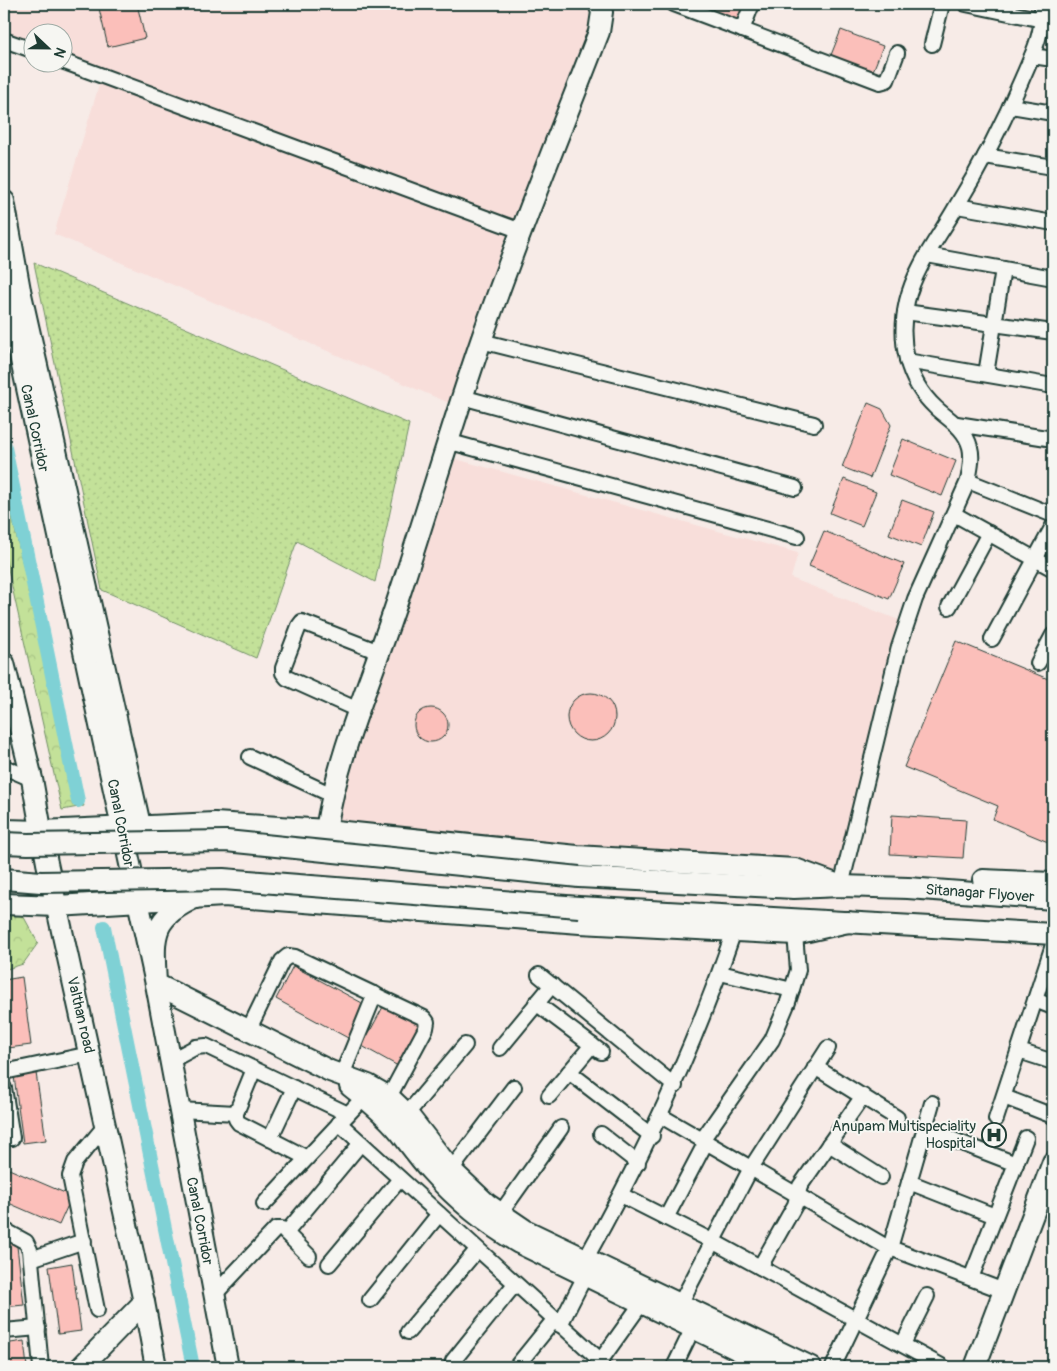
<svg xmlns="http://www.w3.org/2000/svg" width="1057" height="1371" viewBox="0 0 1057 1371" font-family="Pangolin,sans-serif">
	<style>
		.built { fill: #f8deda }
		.green { fill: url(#green-dots); stroke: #718f66 }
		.forest { fill: url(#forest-crowns); stroke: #718f66 }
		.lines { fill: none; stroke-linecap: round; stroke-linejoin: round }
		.canal { stroke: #7fd1d5; stroke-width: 14 }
		.building { fill: #fbbfba; stroke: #1f3d34 }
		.street-casing { stroke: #1f3d34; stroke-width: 18 }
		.secondary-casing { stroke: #1f3d34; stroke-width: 24 }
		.street { stroke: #f6f6f2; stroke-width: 14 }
		.secondary { stroke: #f6f6f2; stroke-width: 20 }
		.secondary-bridge-casing { stroke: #1f3d34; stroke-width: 24; stroke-linecap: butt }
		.secondary-bridge { stroke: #f6f6f2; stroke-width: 20 }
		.labels { text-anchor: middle; stroke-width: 4; stroke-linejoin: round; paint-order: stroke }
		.street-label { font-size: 15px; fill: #1f3d34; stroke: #f6f6f2 }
		.poi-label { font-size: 15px; fill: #1f3d34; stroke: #f6f6f2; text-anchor: end }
	</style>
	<defs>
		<pattern id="green-dots" width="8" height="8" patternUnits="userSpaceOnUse" patternTransform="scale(1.25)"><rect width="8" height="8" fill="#c3e199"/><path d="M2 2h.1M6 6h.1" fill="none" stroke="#a7c284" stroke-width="1.8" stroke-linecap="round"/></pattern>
		<pattern id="forest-crowns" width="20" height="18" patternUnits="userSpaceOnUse" patternTransform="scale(1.25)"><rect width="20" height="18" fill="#c3e199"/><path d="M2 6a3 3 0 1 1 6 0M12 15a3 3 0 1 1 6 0" fill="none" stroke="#a7c284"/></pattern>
	</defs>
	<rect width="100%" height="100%" fill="#f7ebe7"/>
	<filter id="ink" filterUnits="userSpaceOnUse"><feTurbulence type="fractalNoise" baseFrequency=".02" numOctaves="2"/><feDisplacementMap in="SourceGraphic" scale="10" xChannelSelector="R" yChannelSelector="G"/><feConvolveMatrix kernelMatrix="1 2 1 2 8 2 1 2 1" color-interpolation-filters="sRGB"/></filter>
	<g filter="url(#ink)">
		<g class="built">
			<polygon points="4,4 591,4 593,29 517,224 63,58 62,32 32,32 32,47 4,36"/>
			<polygon points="100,82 509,236 449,403 54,234"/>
			<polygon points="452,458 798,553 791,578 904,622 839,881 333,825 348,764"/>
		</g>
		<polygon class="green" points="34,263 409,424 375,582 297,541 256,658 102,590"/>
		<g class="forest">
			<polygon points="4,481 58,719 84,806 62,810 4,551"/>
			<polygon points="4,910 20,910 38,943 23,964 4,970"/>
		</g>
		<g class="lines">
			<g class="canal">
				<polyline points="4,443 78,801"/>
				<polyline points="104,927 193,1367"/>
			</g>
		</g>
		<g class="building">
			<polygon points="98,4 137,4 145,38 108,47"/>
			<polygon points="715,4 746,4 737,27 710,17"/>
			<polygon points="841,30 883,46 871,76 829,60"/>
			<polygon points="868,403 882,409 891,425 870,478 842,467"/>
			<polygon points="903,439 956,461 942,496 889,475"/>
			<polygon points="844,479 876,492 862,526 830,513"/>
			<polygon points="902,500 934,512 921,547 889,534"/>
			<polygon points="824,531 904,564 889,599 809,566"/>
			<polygon points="956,641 1053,681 1053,828 1048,842 993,819 998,806 904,767"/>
			<circle cx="591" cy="717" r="24"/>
			<circle cx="431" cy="725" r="17"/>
			<polygon points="4,786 9,788 4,804"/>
			<polygon points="892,815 966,820 963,858 890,854"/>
			<polygon points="293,966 366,1005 348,1038 276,999"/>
			<polygon points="22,977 31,1045 8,1048 4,1016 4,980"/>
			<polygon points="384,1005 420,1025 398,1066 362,1046"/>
			<polygon points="36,1073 46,1140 23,1143 14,1076"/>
			<polygon points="991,1125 1001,1129 993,1150 982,1146"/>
			<polygon points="9,1169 72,1196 59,1225 4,1201 4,1182"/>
			<polygon points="16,1238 24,1305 4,1307 4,1239"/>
			<polygon points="72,1263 81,1331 58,1334 49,1267"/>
			<polygon points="24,1341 27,1367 4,1367 4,1344"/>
		</g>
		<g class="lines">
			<defs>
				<g id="street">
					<polyline points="674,4 880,82 887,80 897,53"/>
					<polyline points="966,4 1043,20"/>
					<polyline points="742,30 752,4"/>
					<polyline points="4,40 32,50"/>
					<polyline points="932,44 942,4"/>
					<polyline points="1032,56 1053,59"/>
					<polyline points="62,61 521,231"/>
					<polyline points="1010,106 1053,113"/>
					<polyline points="985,156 1053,167"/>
					<polyline points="957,206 1053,223"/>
					<polyline points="927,255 1053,278"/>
					<polyline points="905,312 1053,332"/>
					<polyline points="481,341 814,424"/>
					<polyline points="907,361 1053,386"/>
					<polyline points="986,374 1003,269"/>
					<polyline points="462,397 795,488"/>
					<polyline points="957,424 1053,439"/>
					<polyline points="447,441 797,537"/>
					<polyline points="968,481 1053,515"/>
					<polyline points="954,514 1053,569"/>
					<polyline points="949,607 989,533"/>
					<polyline points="992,639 1053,526"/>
					<polyline points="1038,663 1053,635"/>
					<polyline points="358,710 287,678 283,673 283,668 299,626 302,622 379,652"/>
					<polyline points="250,757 332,795"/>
					<polyline points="4,767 32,779"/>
					<path d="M841 886 899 647 915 599 968 481C970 470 973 458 970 447 965 428 949 420 936 408 906 380 898 340 907 301 915 267 939 237 956 207 981 166 1003 124 1022 79 1033 54 1044 32 1042 4"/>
					<polyline points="720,973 792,990"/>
					<polyline points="539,975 675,1086"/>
					<polyline points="1035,1000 1053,1007"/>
					<polyline points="536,1003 601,1052"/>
					<polyline points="249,1029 282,961 288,956 295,957 424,1018 427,1022 426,1028 389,1097"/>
					<polyline points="500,1048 552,985"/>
					<polyline points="1019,1051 1053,1062"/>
					<polyline points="170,1061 196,1047 206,1046 348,1114"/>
					<polyline points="815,1067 897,1118"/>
					<polyline points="254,1069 236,1113 236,1119 239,1123 307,1158"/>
					<polyline points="4,1072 90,1054"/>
					<polyline points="569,1072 652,1136"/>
					<polyline points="342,1075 375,994"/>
					<polyline points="4,1088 12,1138"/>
					<polyline points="549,1096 592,1045"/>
					<polyline points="1004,1097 1053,1116"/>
					<polyline points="179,1110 236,1113"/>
					<polyline points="407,1114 465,1045"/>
					<polyline points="661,1116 885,1246 1004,1291"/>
					<polyline points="996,1119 1053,945"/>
					<polyline points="339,1123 601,1361"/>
					<polyline points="925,1129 1016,1164"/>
					<polyline points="601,1134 638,1163"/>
					<polyline points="270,1139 294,1088"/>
					<polyline points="702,1140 772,1040 788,1002 798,970 795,934"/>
					<polyline points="829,1144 881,1177"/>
					<polyline points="451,1170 514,1087"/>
					<polyline points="909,1182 995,1216"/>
					<polyline points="621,1195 714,1242 943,1367"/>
					<polyline points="264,1204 364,1097"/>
					<polyline points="500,1214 561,1128"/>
					<polyline points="666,1218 706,1142"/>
					<polyline points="4,1230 26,1242 30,1250 41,1367"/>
					<polyline points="286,1233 361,1143"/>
					<path d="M586 1258C645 1153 695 1046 734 931"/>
					<polyline points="31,1259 84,1241"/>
					<polyline points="329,1264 400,1179"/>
					<polyline points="760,1267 795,1205 800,1186 863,1096"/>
					<polyline points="971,1278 1026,1138"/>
					<polyline points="214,1295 276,1229 282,1229 309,1256"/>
					<polyline points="370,1300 439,1214"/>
					<polyline points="680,1304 751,1168 828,1048"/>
					<polyline points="97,1310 70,1176 75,1162 105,1126"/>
					<polyline points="560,1325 589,1268"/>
					<polyline points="4,1331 38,1328"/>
					<polyline points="408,1332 477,1250"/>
					<polyline points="903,1344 927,1296"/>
					<polyline points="454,1367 452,1365 453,1361 515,1284"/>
					<polyline points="516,1367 554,1320"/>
					<polyline points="596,1367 646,1297"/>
					<polyline points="674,1367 693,1328"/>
					<polyline points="833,1367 890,1248 932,1103"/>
				</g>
				<g id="secondary">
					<polyline points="4,201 20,290 140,825"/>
					<polyline points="4,282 156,984 228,1367"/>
					<polyline points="4,663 32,779 47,863 144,1302 156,1367"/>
					<polyline points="4,830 42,831 215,823 326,830 577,856 795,869 841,886"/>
					<path d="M326 830C339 748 374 674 399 596 427 511 452 425 481 341 517 237 559 135 599 32L602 12 599 4"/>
					<polyline points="579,877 794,888 841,886 908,888 1053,899"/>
					<polyline points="983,880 1053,883"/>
					<path d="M197 897C149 918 154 938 156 984L330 1071 368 1085 389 1097 409 1116 451 1170 487 1204 525 1230 811 1367"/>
					<polyline points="4,904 57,906 224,896 580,923 795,934 848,922"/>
					<polyline points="579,907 1053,934"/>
					<path d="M350 1086C368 1100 385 1114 400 1132 410 1145 420 1159 431 1171 456 1199 486 1224 519 1243L773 1367"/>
					<polyline points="81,1367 144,1302"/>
					<polyline points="975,1367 1053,1162"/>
				</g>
			</defs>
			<use href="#street" class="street-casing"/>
			<use href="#secondary" class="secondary-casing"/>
			<use href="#street" class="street"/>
			<use href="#secondary" class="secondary"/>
			<defs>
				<g id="secondary-bridge">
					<polyline points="4,843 28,844 226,841 579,877"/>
					<polyline points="4,879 41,882 223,879 579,907"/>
				</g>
			</defs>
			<use href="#secondary-bridge" class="secondary-bridge-casing"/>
			<use href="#secondary-bridge" class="secondary-bridge"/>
		</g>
	</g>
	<defs>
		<symbol id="hospital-ring" viewBox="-11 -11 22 22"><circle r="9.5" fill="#f6f6f2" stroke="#1f3d34" stroke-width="1.5"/><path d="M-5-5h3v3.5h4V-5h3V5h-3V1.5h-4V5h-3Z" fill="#1f3d34"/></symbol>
	</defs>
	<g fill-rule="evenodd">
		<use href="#hospital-ring" x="980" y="1121" width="28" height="28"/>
	</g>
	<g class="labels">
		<g class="street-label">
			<text transform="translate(35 428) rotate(78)" y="5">Canal Corridor</text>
			<text transform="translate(121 823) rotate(79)" y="5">Canal Corridor</text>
			<text transform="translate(980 893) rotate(4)" y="5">Sitanagar Flyover</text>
			<text transform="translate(81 1015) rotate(77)" y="5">Valthan road</text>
			<text transform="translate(200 1221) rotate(79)" y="5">Canal Corridor</text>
		</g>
		<g class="poi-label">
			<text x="976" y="1131">Anupam Multispeciality<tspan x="976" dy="17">Hospital</tspan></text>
		</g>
	</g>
	<rect width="1057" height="1371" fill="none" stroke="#f6f6f2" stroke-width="20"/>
	<rect x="10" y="10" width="1037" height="1351" fill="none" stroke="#1f3d34" stroke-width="2" filter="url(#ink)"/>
	<g transform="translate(48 48) rotate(112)"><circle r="24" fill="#f6f6f2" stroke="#a0aca6"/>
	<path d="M0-4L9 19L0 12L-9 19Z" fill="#1f3d34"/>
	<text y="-8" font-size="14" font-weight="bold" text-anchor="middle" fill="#1f3d34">N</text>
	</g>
</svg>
